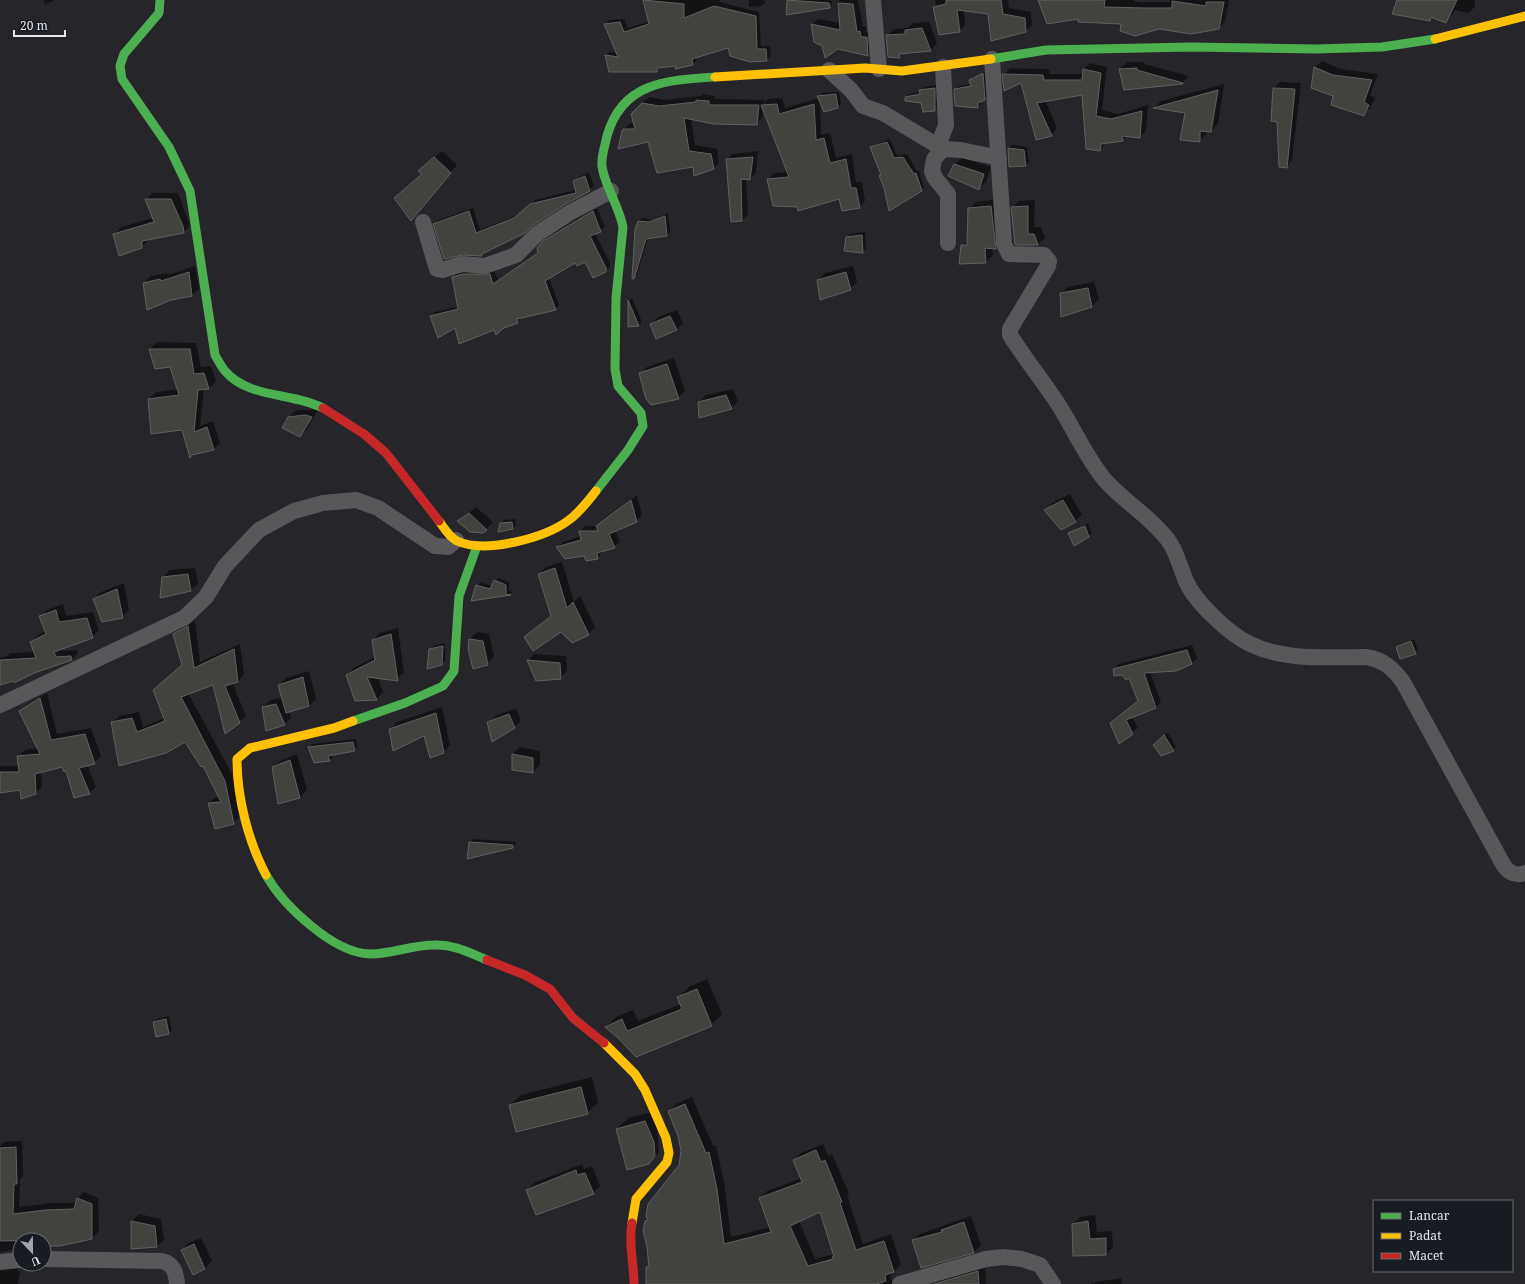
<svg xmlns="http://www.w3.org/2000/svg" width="1525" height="1284" viewBox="0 0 1525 1284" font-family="'Noto Serif',serif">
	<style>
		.shadow { fill: #0007; fill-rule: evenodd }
		.building { fill: #40433e; stroke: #606262; fill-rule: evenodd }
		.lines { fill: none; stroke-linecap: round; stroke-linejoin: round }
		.street { stroke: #58585a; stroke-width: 16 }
		.fast { stroke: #4caf50; stroke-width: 9 }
		.slow { stroke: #ffc107; stroke-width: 9 }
		.jam { stroke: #c62828; stroke-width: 9 }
	</style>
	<rect width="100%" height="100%" fill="#25252a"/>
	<g class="shadow">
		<polygon points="44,0 55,0 45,5"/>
		<polygon points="644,0 720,0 720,2 759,12 761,46 770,46 771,56 767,60 729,47 696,57 696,61 692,65 661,67 656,71 606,55 610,52 617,53 605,24 609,20 624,19 628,28 649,22"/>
		<polygon points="749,0 764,0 765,3 761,6 749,7"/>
		<polygon points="788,0 826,0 832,1 832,3 829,7 787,14"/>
		<polygon points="840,0 858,0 863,27 866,26 866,32 872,31 874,49 868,55 823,45 812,24 818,19 840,23 837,3"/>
		<polygon points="935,0 1008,0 1009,8 1031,12 1032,25 1026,31 989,13 964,10 965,25 959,31 934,7 936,5"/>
		<polygon points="1039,0 1134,0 1135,2 1170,2 1170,0 1229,0 1225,22 1218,28 1122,24"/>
		<polygon points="1398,0 1475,0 1475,7 1468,13 1455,10 1446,22 1433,17 1430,20"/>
		<polygon points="929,22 937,43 931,50 904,52 899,57 887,36 894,29 908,28 913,23"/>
		<polygon points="1322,61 1340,69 1378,74 1370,95 1375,98 1370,108 1364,114 1334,96 1312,88 1315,67"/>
		<polygon points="1127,62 1144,62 1144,64 1189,76 1182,83 1120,69"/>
		<polygon points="1090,63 1107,67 1102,110 1118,114 1148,105 1146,131 1140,137 1127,135 1122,140 1106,143 1099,150 1083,94 1045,100 1057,128 1051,135 1021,81 1004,75 1010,68 1049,69 1050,74 1084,74 1084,69"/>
		<polygon points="986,71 988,96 981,101 981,104 978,107 955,89 958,86 971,84 970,81 973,77"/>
		<polygon points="1280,82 1301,83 1292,160 1286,167 1274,88"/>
		<polygon points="1224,84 1218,124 1211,131 1206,130 1206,134 1199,141 1186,113 1155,107 1161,101"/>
		<polygon points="937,85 937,107 934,110 922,102 906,97 909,94 921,92 924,87"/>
		<polygon points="839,92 841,104 837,107 820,99 821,135 830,133 836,158 852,154 856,182 862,182 865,201 859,207 840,197 798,206 773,205 768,179 774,173 788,172 763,108 762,118 756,124 691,118 695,145 717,149 719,163 713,169 694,166 649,140 624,129 630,123 634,123 639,106 649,97 665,100 701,96 703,94 715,96 715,99 764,100 764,104 768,99 782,98 785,108 819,98 819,96 822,93"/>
		<polygon points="890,139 897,156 907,154 917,171 919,171 924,187 921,190 880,176 882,174 871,148 874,145"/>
		<polygon points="1012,145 1027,147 1029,162 1026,165 1009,148"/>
		<polygon points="442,151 457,165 418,212 423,174 419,171"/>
		<polygon points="758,151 756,173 750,179 746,179 748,215 742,220 732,221 727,160 733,154"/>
		<polygon points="962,158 991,167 986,182 979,188 955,165"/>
		<polygon points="589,172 594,186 589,190 563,204 482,255 435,224 439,220 473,208 480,230 520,214 535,200 577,190 574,182 579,177"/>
		<polygon points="153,193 178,193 190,226 183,232 149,239 142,247 114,234 121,227 153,218 146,199"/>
		<polygon points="998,199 1002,241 996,248 992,248 993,255 986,262 960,263 962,246 968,240 969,209 976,202"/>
		<polygon points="1035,200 1034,227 1041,227 1045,238 1038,244 1016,244 1012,208 1019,201"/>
		<polygon points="597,208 605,227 595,233 610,263 610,266 605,271 586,260 575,262 549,277 559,305 555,309 522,317 518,322 495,329 456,327 431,316 435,312 458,307 453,277 457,273 468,270 494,271 498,280 539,253 538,248 548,237"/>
		<polygon points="668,213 670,232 667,235 648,238 637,275 633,278 636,230 639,222 642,218 653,220"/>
		<polygon points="865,232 866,249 862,252 847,237 850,234"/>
		<polygon points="195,266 199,289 192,295 144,283 151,276 167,273 168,275"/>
		<polygon points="853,266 857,282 850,289 818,280 825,273"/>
		<polygon points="1094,282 1099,299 1092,306 1062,315 1061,293 1068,287"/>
		<polygon points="632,298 642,322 639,325 629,326 629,300"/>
		<polygon points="677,310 683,323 677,329 651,324 658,317"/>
		<polygon points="157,342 196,343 201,367 211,366 216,382 209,388 204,389 200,426 213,421 220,443 213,449 195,453 192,456 183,428 149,399 156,392 179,389 170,366 150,349"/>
		<polygon points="674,358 685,391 678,398 640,374 647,367"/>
		<polygon points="733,389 738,401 732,408 700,417 699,402 706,395"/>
		<polygon points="296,410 318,410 307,429 300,436 289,417"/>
		<polygon points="1070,494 1082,515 1075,521 1046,510 1052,503"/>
		<polygon points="637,495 642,515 636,521 615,530 620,542 614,547 603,550 598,558 586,560 585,555 558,547 563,542 581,536 580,532 585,526 598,526"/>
		<polygon points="476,507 493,522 483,532 459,521"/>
		<polygon points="515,519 516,525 513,528 501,523 504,520"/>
		<polygon points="1088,523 1092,533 1074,544 1069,534"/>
		<polygon points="562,562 574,602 580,596 595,627 588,634 562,631 525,637 551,615 539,574 546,567"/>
		<polygon points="195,568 198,584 191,590 163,577 170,570"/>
		<polygon points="498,578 509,582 509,591 513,592 510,594 473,600 477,586 480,582 492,586"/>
		<polygon points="124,583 129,610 122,617 94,599 101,592"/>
		<polygon points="63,604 66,616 93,612 99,630 92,637 62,648 63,651 77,650 78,653 71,660 0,684 0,658 7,656 10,653 35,652 31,642 38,635 46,631 40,617 47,610"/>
		<polygon points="195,621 200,662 240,644 244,674 238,681 232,682 246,716 239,722 213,684 188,693 232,774 240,816 234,823 209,803 216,797 219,797 203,765 185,741 165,752 112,723 119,716 139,712 143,727 165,718 154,690 183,664 174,634 181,628"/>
		<polygon points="398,628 404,673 397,679 377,677 383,692 377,699 355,700 347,675 354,668 375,657 373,640 380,633"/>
		<polygon points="477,632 489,634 494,657 487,664 470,639"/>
		<polygon points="1414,639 1418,650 1415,653 1397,647"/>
		<polygon points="445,643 445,661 441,664 430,649 433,646"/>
		<polygon points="1192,645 1197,658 1192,663 1176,670 1150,672 1161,702 1156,707 1132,717 1138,728 1119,742 1111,723 1139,700 1130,677 1114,670 1119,664"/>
		<polygon points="534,654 566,656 567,671 560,678 528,661"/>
		<polygon points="309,671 316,699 309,706 289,711 291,718 284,724 263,707 270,700 283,698 279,685 286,678"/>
		<polygon points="47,693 57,734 91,728 101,756 94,763 87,765 96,787 89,793 63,766 41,772 42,787 35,793 21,789 0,792 0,766 19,766 18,756 25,750 38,748 20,711 27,705"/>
		<polygon points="442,707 450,745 443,752 424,735 390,729 397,722"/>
		<polygon points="516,708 521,721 514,727 488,723 495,716"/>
		<polygon points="1168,732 1176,747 1173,750 1157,742"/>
		<polygon points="356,739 357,747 354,750 332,754 333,757 330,760 309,747 312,744"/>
		<polygon points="520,747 540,751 540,765 533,772 513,754"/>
		<polygon points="297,754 307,790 300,797 279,803 273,767 280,761"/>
		<polygon points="473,839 516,842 516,844 513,847 470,843"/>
		<polygon points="707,979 722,1014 711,1025 619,1037 606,1027 616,1017 633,1010 638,1021 681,1004 678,997 689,987"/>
		<polygon points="169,1016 172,1030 169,1033 154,1022 157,1019"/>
		<polygon points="592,1077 598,1103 587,1113 510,1105 521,1095"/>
		<path d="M692 1097 713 1146H716L724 1182 731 1237 771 1227 760 1198 767 1191 802 1178 794 1160 801 1153 823 1144 828 1156 832 1154 849 1194 847 1195 863 1244 891 1234 901 1264 890 1276 893 1284H647L648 1267 650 1264 646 1221 677 1171 682 1156 679 1135 669 1111 676 1104ZM820 1211 834 1254 815 1259 799 1221Z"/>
		<polygon points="656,1111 659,1153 648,1164 617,1129 628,1118"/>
		<polygon points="22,1141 23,1176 20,1179 19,1207 52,1203 77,1203 77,1199 84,1192 98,1198 99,1231 92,1238 44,1245 44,1240 20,1240 20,1244 12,1250 0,1252 0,1146 4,1142"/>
		<polygon points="582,1164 584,1169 592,1166 600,1186 593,1193 527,1190 534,1183"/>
		<polygon points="139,1214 161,1219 164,1240 157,1246 132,1248 132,1221"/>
		<polygon points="1095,1215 1097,1232 1112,1231 1113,1247 1106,1254 1074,1255 1073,1224 1080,1217"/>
		<polygon points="971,1216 981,1245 974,1252 921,1267 913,1241 920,1234"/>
		<polygon points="201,1238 212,1261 205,1268 193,1273 182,1250 189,1243"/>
		<polygon points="0,1262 18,1264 18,1271 20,1272 18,1284 0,1284"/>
		<polygon points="985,1265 986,1284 935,1284 941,1277"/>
		<polygon points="1121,1278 1122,1284 1091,1284 1091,1283"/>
	</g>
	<g class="building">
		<polygon points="643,0 684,4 684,18 714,6 756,16 757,49 766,49 767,61 750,62 730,56 728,48 692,59 693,65 675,69 676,66 657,68 657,72 609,72 605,55 618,57 604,24 620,22 624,32 649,24"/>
		<polygon points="787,0 829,3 830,8 786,15"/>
		<polygon points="946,0 1001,0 1003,14 1025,18 1026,32 991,41 988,14 957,10 960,32 939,35 933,7 946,4"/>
		<polygon points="1038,0 1105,0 1104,7 1143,8 1172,8 1172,1 1206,6 1206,2 1224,2 1219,29 1191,34 1159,29 1135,36 1120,31 1121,24 1078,22 1078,19 1047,24"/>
		<polygon points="1397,0 1457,0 1446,23 1431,17 1430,21 1392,14"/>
		<polygon points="838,3 853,4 857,32 860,31 861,37 867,37 868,56 838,49 825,58 822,46 814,42 811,24 840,30"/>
		<polygon points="922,28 931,51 899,54 900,58 888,57 886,35 905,34 905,30"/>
		<polygon points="1314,67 1333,75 1372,80 1364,102 1369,105 1364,116 1331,105 1333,96 1311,88"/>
		<polygon points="1137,68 1137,70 1183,83 1183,84 1124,90 1119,69"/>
		<polygon points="1083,69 1101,73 1096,116 1111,119 1142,111 1140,138 1122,136 1123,141 1101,144 1100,151 1086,149 1082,95 1037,103 1052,136 1036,140 1021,83 1004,91 1002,74 1043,75 1044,80 1082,80"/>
		<polygon points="983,73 985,100 978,103 978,108 955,106 954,89 971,86 969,80"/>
		<polygon points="935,88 935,111 923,112 921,103 905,101 905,97 920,94 919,90"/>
		<polygon points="1273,88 1295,89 1287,168 1279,167 1277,122 1271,121"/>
		<polygon points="1218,90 1211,132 1200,131 1200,142 1180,140 1185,113 1153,108"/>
		<polygon points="836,94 838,108 824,112 817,96"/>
		<polygon points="696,100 709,101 709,105 759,105 757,125 714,124 684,118 689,151 711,154 714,169 694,176 693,167 657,173 648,142 618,149 622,131 623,129 635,129 631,114 642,103 659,106 696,102"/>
		<polygon points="777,104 779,114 814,104 816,140 824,138 830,163 846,159 851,188 856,188 860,208 842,211 839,199 798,211 797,207 773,206 767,179 789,177 761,105"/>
		<polygon points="887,142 894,158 903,157 914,174 916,173 922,191 889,211 884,188 879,175 881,175 870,147"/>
		<polygon points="1008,148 1024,150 1026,166 1009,167"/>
		<polygon points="434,157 451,173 411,221 394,198 422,174 418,171"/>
		<polygon points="753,157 750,180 741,179 742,221 731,222 726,159"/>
		<polygon points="954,164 984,174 979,190 948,176"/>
		<polygon points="585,176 590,191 564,205 532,226 525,233 482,254 482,256 463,255 444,259 433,224 469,211 476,233 514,218 530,204 576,193 573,181"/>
		<polygon points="145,199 171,199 183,226 184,233 142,241 142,248 119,256 113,234 154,222"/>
		<polygon points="991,206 996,249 985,248 986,263 959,264 961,245 967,245 968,208"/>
		<polygon points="1028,206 1028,234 1034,234 1038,245 1015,245 1011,207"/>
		<polygon points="593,211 601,232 590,236 606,268 606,272 593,278 585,262 577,266 575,263 545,281 556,310 517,319 518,323 504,328 496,335 494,330 459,344 455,328 438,338 430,316 458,309 452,277 463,274 490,274 493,284 538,253 537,248 543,241"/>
		<polygon points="665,216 667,236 646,239 634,279 632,279 635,229 638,221 649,222"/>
		<polygon points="862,235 863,253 844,251 846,237"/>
		<polygon points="189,272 192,296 171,300 147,310 143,283 160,279 161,281"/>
		<polygon points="846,272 851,290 820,300 817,280"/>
		<polygon points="1088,288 1092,307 1061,317 1060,293"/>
		<polygon points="628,300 639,326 628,327"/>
		<polygon points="670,316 677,330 656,339 650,324"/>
		<polygon points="149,349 190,349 194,374 204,373 209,389 198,390 194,432 207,427 214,450 192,455 190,458 182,430 151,434 148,399 179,395 170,367 155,369"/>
		<polygon points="667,364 679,399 651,405 646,399 639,373"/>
		<polygon points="726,395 732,409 699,418 698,402"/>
		<polygon points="305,415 312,417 300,437 282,428 288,417"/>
		<polygon points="631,500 637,522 609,534 615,548 597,553 598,559 586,561 584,556 565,559 556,547 581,540 579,531 598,531 596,526"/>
		<polygon points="1063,500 1076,522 1061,530 1044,510"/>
		<polygon points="469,513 487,530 483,533 470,532 457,521"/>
		<polygon points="512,522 513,529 498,532 500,523"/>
		<polygon points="1085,526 1089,537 1074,546 1068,533"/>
		<polygon points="555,568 567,608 573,602 589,635 572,643 561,632 533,651 524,637 551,616 538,574"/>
		<polygon points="188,574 191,591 160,598 162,577"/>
		<polygon points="494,580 506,585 506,594 511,595 471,601 476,585 490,589"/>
		<polygon points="117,589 123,618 102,622 93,599"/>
		<polygon points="56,610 59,622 87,618 93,638 54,652 56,657 71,656 72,660 34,673 14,683 13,681 0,685 0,660 36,658 30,642 46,634 39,616"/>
		<polygon points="188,626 194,668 234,649 238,682 225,686 240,723 225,734 213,685 181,697 225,781 234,824 215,829 208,803 221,802 203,766 201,767 185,742 166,753 119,766 111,722 132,718 137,732 165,721 153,690 182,665 173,634"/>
		<polygon points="391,634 398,681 367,677 377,700 355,701 346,675 375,660 372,640"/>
		<polygon points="469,639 483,641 488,665 473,669 468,649"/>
		<polygon points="1411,641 1416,654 1400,659 1396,647"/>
		<polygon points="443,646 442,665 427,669 429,649"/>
		<polygon points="1187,650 1192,664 1176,671 1144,673 1156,708 1126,720 1133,734 1119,744 1110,723 1138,701 1129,678 1126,680 1122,675 1114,676 1113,669"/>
		<polygon points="527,660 560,663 561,679 536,681"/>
		<polygon points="303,677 309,706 286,713 278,685"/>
		<polygon points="40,698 51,740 85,734 95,764 79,768 90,794 74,798 66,771 64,772 62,767 35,774 36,794 21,799 20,790 0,793 0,772 19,772 17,756 40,754 19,711"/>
		<polygon points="276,704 285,725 266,731 262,707"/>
		<polygon points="436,713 444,753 430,758 424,736 393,751 389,729"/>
		<polygon points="509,714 515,728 492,742 487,722"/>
		<polygon points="1164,735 1174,751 1161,756 1153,745"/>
		<polygon points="353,742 355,751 328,756 330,761 314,763 308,747"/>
		<polygon points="512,754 533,758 533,773 512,770"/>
		<polygon points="290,760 300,798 278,804 272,767"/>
		<polygon points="469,842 513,845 513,848 467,859"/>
		<polygon points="697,989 712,1026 636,1057 618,1038 605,1027 622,1019 627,1031 682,1009 677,997"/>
		<polygon points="166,1019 169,1034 156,1037 153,1022"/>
		<polygon points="581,1087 588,1114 516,1132 509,1105"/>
		<path d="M685 1104 706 1153 709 1152 717 1189 724 1244 771 1232 759 1198 802 1182 793 1160 816 1150 821 1162 825 1160 842 1202 840 1203 856 1250 884 1241 894 1272 885 1275 886 1281 877 1284H646V1267H649L647 1247 643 1231 645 1221 648 1220 646 1216 648 1204 679 1165 681 1151 678 1136 668 1111ZM820 1212 834 1257H832L833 1259 808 1266 790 1226Z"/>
		<polygon points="645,1121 654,1142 655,1156 649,1164 627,1170 616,1129"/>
		<polygon points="16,1147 17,1184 14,1184 13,1214 45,1210 74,1209 77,1198 92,1204 92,1239 60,1246 44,1246 44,1240 0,1241 0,1148"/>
		<polygon points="576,1170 577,1175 585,1173 594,1194 536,1215 526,1190"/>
		<polygon points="131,1221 155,1226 157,1247 131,1249"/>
		<polygon points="1088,1221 1090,1239 1106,1238 1106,1255 1073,1256 1072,1224"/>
		<polygon points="964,1222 974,1253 921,1268 912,1240 942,1232 941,1230"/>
		<polygon points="194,1244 205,1269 193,1275 181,1250"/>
		<polygon points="978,1271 979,1284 934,1284"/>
	</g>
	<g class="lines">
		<g class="street">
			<polyline points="873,0 879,69"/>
			<path d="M992 59 1004 244 1009 254 1044 255 1049 261 1048 266 1010 329V335C1025 359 1043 381 1058 404 1074 429 1086 457 1104 479 1123 501 1150 516 1168 540 1177 552 1180 567 1186 581 1195 602 1229 634 1250 644 1285 661 1327 657 1366 657 1383 660 1392 667 1403 682L1504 866C1510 874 1516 876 1525 873"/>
			<polyline points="829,70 851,90 863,106 883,113 943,149"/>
			<polyline points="938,146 946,125 943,67"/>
			<polyline points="423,222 437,269 442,270 462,264 485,266 516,255 537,234 569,213 611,191"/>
			<polyline points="948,243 948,194 935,178 932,171 934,159 943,149 961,150 999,158"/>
			<polyline points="0,705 184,618 206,597 225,566 259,530 294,511 323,503 356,500 378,508 435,546 448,547 456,540"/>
			<path d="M44 1259 162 1261C174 1264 176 1273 177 1284"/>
			<polyline points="0,1262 20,1260"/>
			<polyline points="900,1284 986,1259 1003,1257 1022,1259 1040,1265 1053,1284"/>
		</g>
		<g class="fast">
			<path d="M160 0 159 13 124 54 120 66 122 79 169 147 190 191 215 355C218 360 221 366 225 371 249 399 292 392 323 408"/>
			<polyline points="991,59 1046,50 1191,47 1316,49 1382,47 1435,39"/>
			<path d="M596 491 628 450 643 426 641 413 618 386 615 369 616 298 623 227C619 206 604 184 602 166 601 156 605 146 607 136 622 82 667 80 715 77"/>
			<polyline points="353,721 405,703 443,686 454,671 459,596 477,546"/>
			<path d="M266 875C283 905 333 953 370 954 392 954 412 945 434 945 453 944 470 953 487 960"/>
		</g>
		<g class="slow">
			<polyline points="1435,39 1525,16"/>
			<polyline points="715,77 865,68 902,71 991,59"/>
			<path d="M439 521C444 528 449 537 457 541 486 554 545 538 569 520 580 512 588 501 596 491"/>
			<path d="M266 875C248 841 237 797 237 759L250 748 334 728 353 721"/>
			<polyline points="604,1043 635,1074 645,1090 666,1138 669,1153 667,1162 636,1199 632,1223"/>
		</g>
		<g class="jam">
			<polyline points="323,408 364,434 386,453 439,521"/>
			<polyline points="487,960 525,975 550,989 573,1018 604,1043"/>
			<path d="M632 1223C628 1243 634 1263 634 1284"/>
		</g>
	</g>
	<rect x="1373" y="1200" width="140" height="72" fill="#191b22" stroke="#6b6d73"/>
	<rect x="1381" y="1213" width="20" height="6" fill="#4caf50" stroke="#6b6d73"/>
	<text x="1409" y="1220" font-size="12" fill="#e7e8ed">Lancar</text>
	<rect x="1381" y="1233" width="20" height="6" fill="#ffc107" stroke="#6b6d73"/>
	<text x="1409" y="1240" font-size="12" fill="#e7e8ed">Padat</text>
	<rect x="1381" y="1253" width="20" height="6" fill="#c62828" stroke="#6b6d73"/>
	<text x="1409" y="1260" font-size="12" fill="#e7e8ed">Macet</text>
	<g transform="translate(32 1252) rotate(158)"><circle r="19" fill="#191b22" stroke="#6b6d73"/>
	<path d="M0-3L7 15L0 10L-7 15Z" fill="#a3a4a9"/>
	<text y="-6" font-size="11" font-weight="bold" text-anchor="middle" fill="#e7e8ed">U</text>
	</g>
	<path d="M14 30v6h51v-6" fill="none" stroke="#e7e8ed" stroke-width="2"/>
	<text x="20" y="30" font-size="12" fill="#e7e8ed" stroke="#191b22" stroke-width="3" paint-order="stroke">20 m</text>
</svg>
